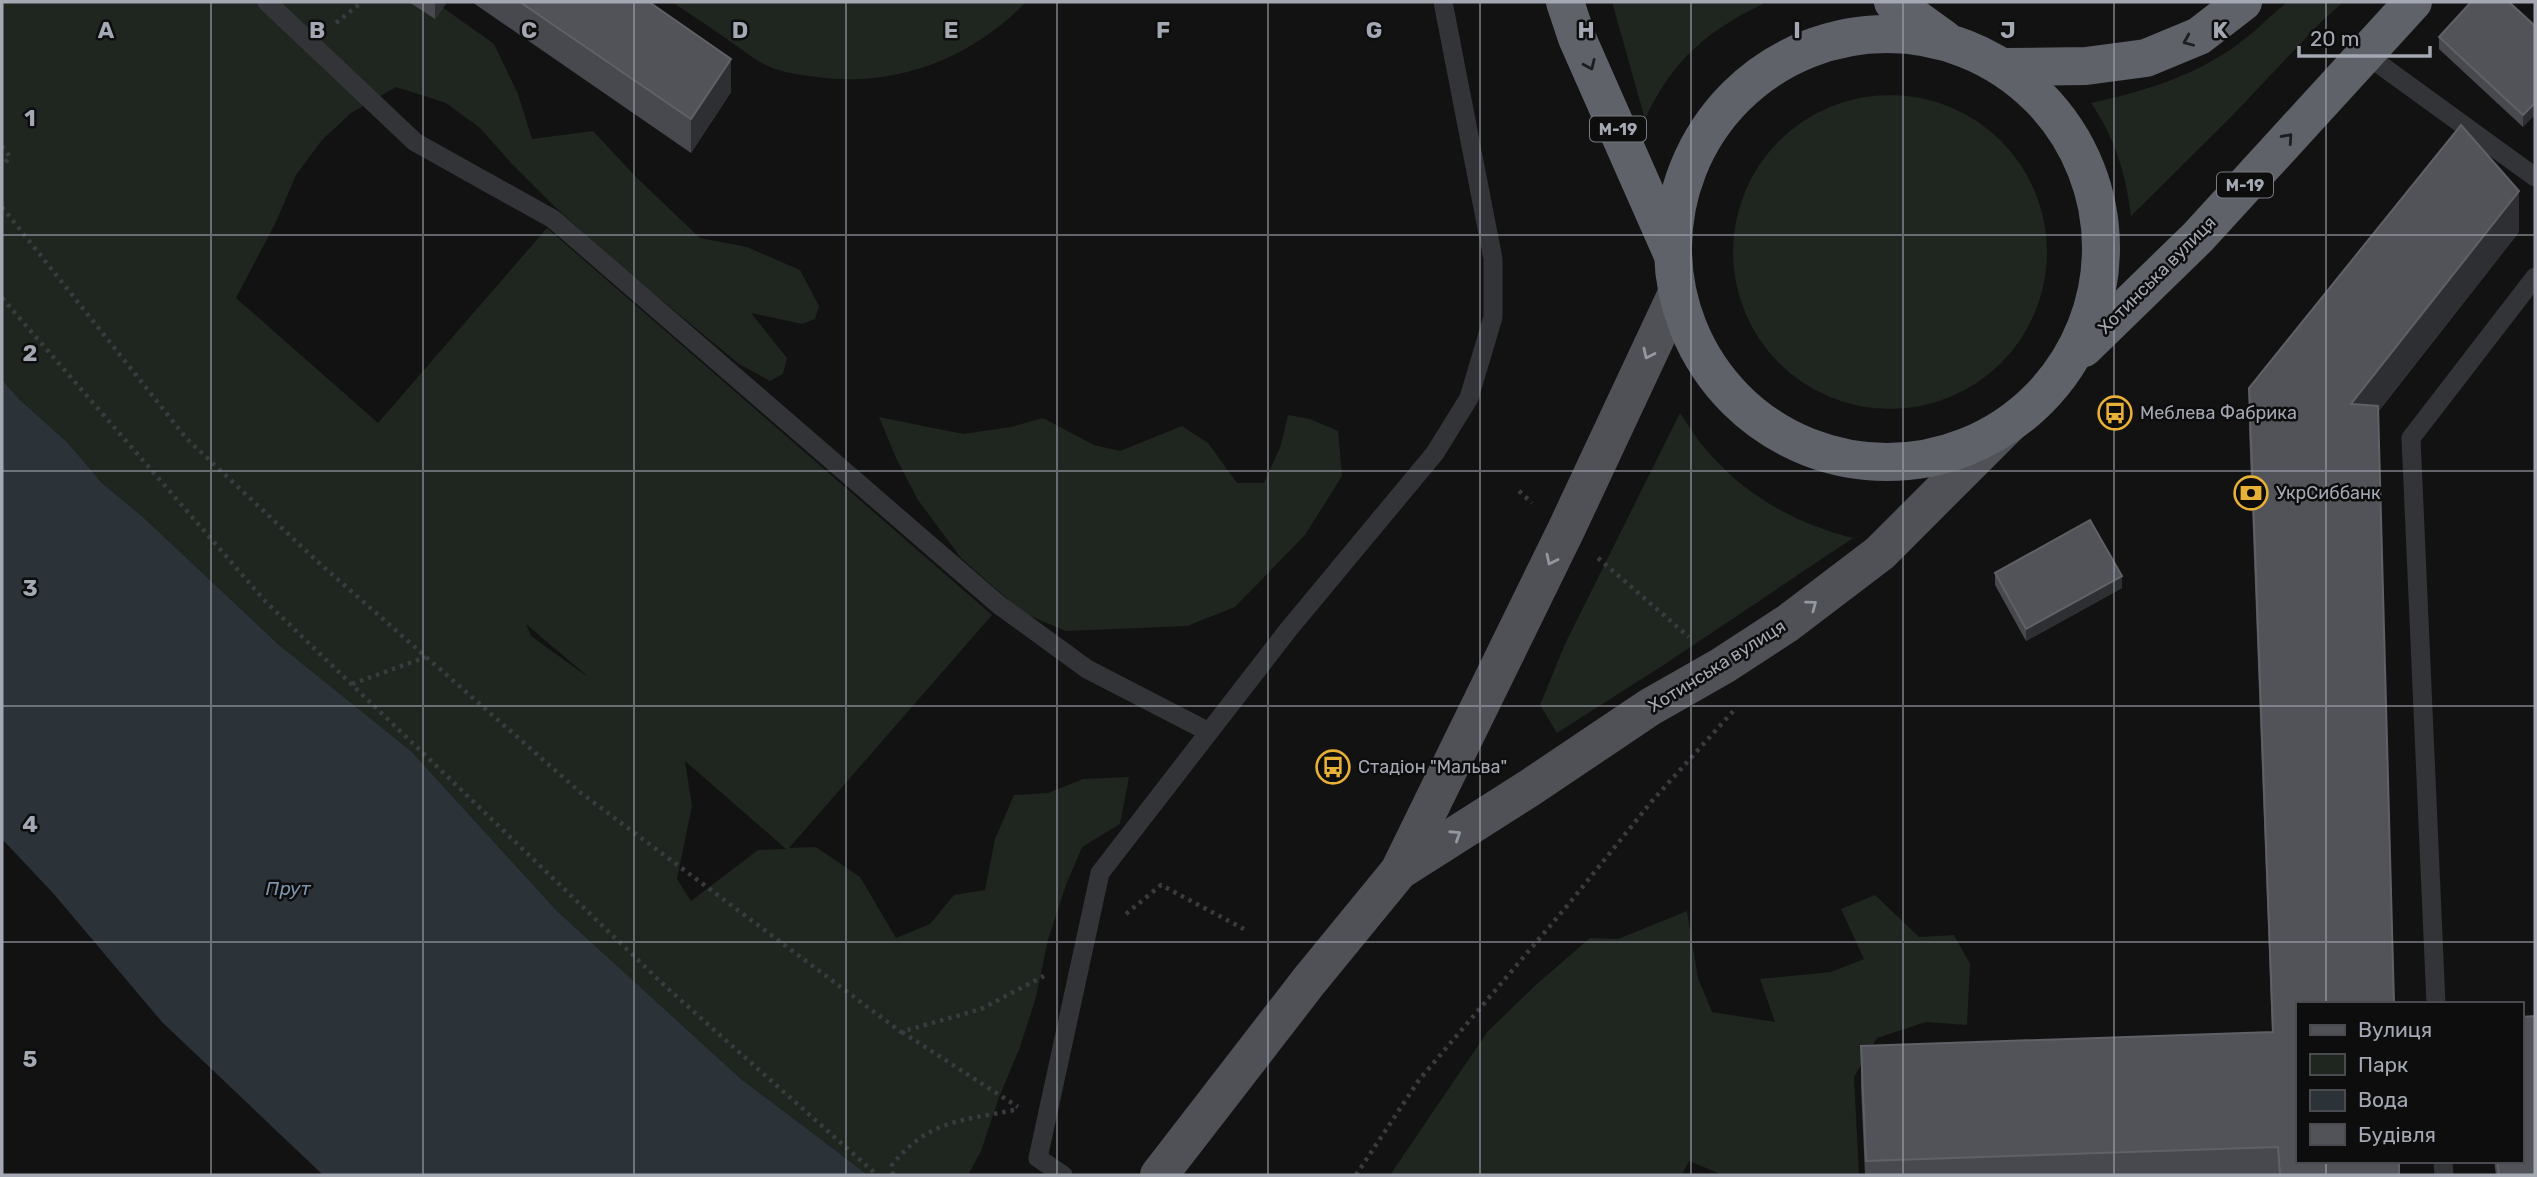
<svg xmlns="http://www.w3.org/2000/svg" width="2537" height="1177" viewBox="0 0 2537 1177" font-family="Rubik,sans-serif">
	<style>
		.green { fill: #1e261f; fill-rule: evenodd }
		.water { fill: #2b3238 }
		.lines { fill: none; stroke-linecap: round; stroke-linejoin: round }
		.path { stroke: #393b3f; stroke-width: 4.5; stroke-dasharray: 3.5 5; stroke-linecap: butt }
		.lane { stroke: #333438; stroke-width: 19 }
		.primary { stroke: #4f5157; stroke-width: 38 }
		.highway { stroke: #5f6269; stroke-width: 38 }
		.wall { fill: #48494e }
		.shaded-wall { fill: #2e2f32 }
		.building { fill: #525359; stroke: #5f6167; stroke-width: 2 }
		.oneway { stroke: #1d1e20 }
		.oneway2 { stroke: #9397a1 }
		.grid { fill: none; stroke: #a4a8b3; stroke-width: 2; stroke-opacity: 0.55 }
		.labels { text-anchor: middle; stroke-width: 5; stroke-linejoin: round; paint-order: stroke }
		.shield { fill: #0d0d0e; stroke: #777a82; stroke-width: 2 }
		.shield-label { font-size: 16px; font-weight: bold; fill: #a4a8b3 }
		.street-label { font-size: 18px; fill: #a4a8b3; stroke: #0d0d0e }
		.poi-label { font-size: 18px; fill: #a4a8b3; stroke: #0d0d0e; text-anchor: start }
		.water-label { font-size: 19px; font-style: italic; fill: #7c95ad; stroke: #0d0d0e }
		.grid-label { font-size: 23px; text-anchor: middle; font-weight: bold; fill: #a4a8b3; stroke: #0d0d0e; stroke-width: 5; stroke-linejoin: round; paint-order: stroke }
	</style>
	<rect width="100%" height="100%" fill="#121213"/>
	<g class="green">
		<path d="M2 2H435L494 44 518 94 532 139 593 131 636 177 700 238 747 247 800 270 819 306 815 319 802 324 751 313 787 358 783 374 770 381 739 364 624 269 555 207 511 163 480 128 446 103 396 87 351 113 322 140 296 175 276 222 236 298 378 423 547 228 992 615 789 848 816 847 860 877 896 938 930 924 954 895 985 890 995 839 1014 795 1048 793 1083 779 1129 777 1120 824 1082 847 1066 885 1048 940 1036 997 1020 1047 998 1100 981 1151 968 1175H868L741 1079 557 911 411 751 279 645 144 518 102 483 68 443 20 400 2 380ZM526 624 586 675H585L531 636ZM685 761 786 849 758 850 691 901 677 879 692 806Z"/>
		<path d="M672 2H1026C972 58 896 88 817 77 802 75 784 73 770 67 757 62 746 52 734 44 714 30 693 16 672 2Z"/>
		<path d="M1612 2H1767C1708 30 1673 59 1645 119Z"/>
		<path d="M2287 2H2343L2322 21 2230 118 2131 216C2126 174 2115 138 2091 103 2140 92 2186 79 2228 51 2249 38 2268 18 2287 2Z"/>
		<circle cx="1890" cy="252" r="157"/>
		<path d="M1680 413C1689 426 1698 441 1709 453 1747 497 1798 524 1853 538L1662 666 1557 733 1540 705 1565 644Z"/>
		<polygon points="1288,415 1310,419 1338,431 1342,476 1305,535 1235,607 1187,626 1066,631 1023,613 961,558 918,500 896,458 879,417 963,434 1011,427 1043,418 1094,445 1120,451 1182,426 1208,443 1237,483 1264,483 1281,445"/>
		<polygon points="1875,895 1919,937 1954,935 1970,964 1967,1025 1926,1022 1877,1038 1854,1077 1859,1175 1723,1175 1689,1161 1682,1175 1390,1175 1488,1031 1537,984 1590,938 1618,939 1687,911 1698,978 1712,1012 1775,1022 1760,979 1831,972 1864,959 1841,909"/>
	</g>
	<polygon class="water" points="2,380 20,400 68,443 102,483 144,518 279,645 411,751 557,911 741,1079 868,1175 323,1175 162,1022 53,893 2,839"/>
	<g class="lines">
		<g class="path">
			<polyline points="336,23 362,2"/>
			<polyline points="2,146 10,157 2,166"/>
			<polyline points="2,207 187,439 318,562 581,793 901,1032 981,1009 1044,976"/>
			<polyline points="2,298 265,601 666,987 877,1175"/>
			<polyline points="1519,491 1532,503"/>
			<polyline points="1598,558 1689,637"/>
			<polyline points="352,684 426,657"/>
			<polyline points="1126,914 1161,885 1244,929"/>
			<polyline points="902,1032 1018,1107"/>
			<path d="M893 1175 892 1165C928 1120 961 1121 1014 1110"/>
			<polyline points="1356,1175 1419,1080 1567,906 1652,801 1735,709"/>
		</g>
		<g class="lane">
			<polyline points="267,2 415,142 553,219 999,605 1087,669 1209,732"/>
			<polyline points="2364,53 2535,177"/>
			<polyline points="2436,1004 2411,438 2535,277"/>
			<polyline points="2443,1161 2444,1175"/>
			<polyline points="1063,1175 1038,1158 1100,873 1288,630 1435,453 1469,398 1493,317 1493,259 1443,2"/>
		</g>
		<g class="primary">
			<polyline points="1399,871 1531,787 1650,707 1722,666 1788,623 1880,553 2008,425"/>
			<polyline points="1159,1175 1309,981 1399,871 1566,530 1677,293"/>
		</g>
		<g class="highway">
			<polyline points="1565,2 1577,38 1671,251"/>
			<polyline points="1893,2 1944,39"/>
			<circle cx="1887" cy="248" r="214"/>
			<polyline points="2003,67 2086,66 2146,58 2199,36 2243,2"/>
			<polyline points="2084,348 2198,237 2413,2"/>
		</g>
	</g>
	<g class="wall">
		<polygon points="409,2 447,2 435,19"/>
		<polygon points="472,2 649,2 731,92 691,153"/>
		<polygon points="2535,26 2523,127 2439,49 2439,37"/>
		<polygon points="2519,232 2378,412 2399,1175 1865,1175 1861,1087 1861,1046 2272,1032 2249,429 2249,388"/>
		<polygon points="1995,573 2122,588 2026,641 1995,585"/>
		<polygon points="2494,1161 2521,1161 2535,1175 2496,1175"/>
	</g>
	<g class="shaded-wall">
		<polygon points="435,2 447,2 435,19"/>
		<polygon points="731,59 731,92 691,153 691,119"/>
		<polygon points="2535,103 2535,115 2523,127 2523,115"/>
		<polygon points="2519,191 2519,232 2351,446 2351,404"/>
		<polygon points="2122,576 2122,588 2026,641 2026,629"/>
	</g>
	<g class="building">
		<polygon points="520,2 649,2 731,59 691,119"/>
		<polygon points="2471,2 2509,2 2535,26 2535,103 2523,115 2439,37"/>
		<polygon points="2461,125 2519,191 2351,404 2378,406 2394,1004 2297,1004 2297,1161 2399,1161 2399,1175 2280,1175 2278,1147 1866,1161 1861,1046 2273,1032 2249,388"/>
		<polygon points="2090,520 2122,576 2026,629 1995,573"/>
		<polygon points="2535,1016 2535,1175 2499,1175 2497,1161 2521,1161 2521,1017"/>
	</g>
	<defs><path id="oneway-chevron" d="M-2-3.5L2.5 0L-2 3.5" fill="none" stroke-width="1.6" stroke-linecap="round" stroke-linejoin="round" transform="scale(1.75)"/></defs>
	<g class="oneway">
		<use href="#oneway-chevron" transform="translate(2188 41) rotate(157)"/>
		<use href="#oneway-chevron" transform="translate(1590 65) rotate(66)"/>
		<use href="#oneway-chevron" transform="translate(2288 138) rotate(-48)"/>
	</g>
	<g class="oneway2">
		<use href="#oneway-chevron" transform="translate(1648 354) rotate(115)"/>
		<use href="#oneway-chevron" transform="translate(1551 560) rotate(116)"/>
		<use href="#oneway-chevron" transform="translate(1812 605) rotate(-37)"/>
		<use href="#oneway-chevron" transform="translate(1456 835) rotate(-33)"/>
	</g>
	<path class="grid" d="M211 2V1175M423 2V1175M634 2V1175M846 2V1175M1057 2V1175M1268 2V1175M1480 2V1175M1691 2V1175M1903 2V1175M2114 2V1175M2326 2V1004M2 235H2535M2 471H2535M2 706H2535M2 942H2535M2326 1161V1175"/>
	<defs>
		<symbol id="bus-ring" viewBox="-11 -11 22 22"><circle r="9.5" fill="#0d0d0e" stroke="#e7b036" stroke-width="1.5"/><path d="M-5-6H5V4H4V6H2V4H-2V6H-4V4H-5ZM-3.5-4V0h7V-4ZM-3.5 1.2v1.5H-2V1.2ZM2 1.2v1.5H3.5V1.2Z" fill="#e7b036"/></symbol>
		<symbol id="bank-ring" viewBox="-11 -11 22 22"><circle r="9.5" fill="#0d0d0e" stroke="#e7b036" stroke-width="1.5"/><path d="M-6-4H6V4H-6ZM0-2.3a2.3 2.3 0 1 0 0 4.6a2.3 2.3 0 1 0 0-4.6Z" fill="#e7b036"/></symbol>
	</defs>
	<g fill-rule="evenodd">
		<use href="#bus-ring" x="2096" y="394" width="38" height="38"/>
		<use href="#bank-ring" x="2232" y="474" width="38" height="38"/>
		<use href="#bus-ring" x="1314" y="748" width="38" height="38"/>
	</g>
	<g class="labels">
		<g class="shield">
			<rect x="1590" y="116.5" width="56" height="25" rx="5"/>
			<rect x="2217" y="172.5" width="56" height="25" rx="5"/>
		</g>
		<g class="shield-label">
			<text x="1618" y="135">М-19</text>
			<text x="2245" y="191">М-19</text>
		</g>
		<g class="street-label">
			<text transform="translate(2157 275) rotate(-45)" y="6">Хотинська вулиця</text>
			<text transform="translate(1717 666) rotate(-32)" y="6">Хотинська вулиця</text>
		</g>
		<g class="poi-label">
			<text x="2140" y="419">Меблева Фабрика</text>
			<text x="2276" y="499">УкрСиббанк</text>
			<text x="1358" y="773">Стадіон "Мальва"</text>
		</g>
		<g class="water-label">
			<text x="288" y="895">Прут</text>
		</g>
	</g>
	<g class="grid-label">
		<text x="106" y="38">A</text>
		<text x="317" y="38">B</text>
		<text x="529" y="38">C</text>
		<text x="740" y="38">D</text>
		<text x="951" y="38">E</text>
		<text x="1163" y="38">F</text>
		<text x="1374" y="38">G</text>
		<text x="1586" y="38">H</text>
		<text x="1797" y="38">I</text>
		<text x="2008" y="38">J</text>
		<text x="2220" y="38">K</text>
		<text x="30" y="126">1</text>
		<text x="30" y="361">2</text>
		<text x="30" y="596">3</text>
		<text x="30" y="832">4</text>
		<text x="30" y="1067">5</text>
	</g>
	<rect width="2537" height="1177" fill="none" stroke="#a4a8b3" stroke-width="7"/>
	<rect x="2296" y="1002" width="228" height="161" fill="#0d0d0e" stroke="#494b50" stroke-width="2"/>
	<rect x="2310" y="1025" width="35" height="10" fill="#4f5157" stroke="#494b50" stroke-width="2"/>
	<text x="2358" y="1037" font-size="21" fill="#a4a8b3">Вулиця</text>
	<rect x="2310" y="1054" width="35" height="21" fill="#1e261f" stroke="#494b50" stroke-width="2"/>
	<text x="2358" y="1072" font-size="21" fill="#a4a8b3">Парк</text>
	<rect x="2310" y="1090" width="35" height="21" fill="#2b3238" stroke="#494b50" stroke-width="2"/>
	<text x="2358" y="1107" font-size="21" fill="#a4a8b3">Вода</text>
	<rect x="2310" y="1124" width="35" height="21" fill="#525359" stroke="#494b50" stroke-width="2"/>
	<text x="2358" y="1142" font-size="21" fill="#a4a8b3">Будівля</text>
	<path d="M2299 46v10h131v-10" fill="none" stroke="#a4a8b3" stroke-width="3.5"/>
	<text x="2310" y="46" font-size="21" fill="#a4a8b3" stroke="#0d0d0e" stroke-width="5" paint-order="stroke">20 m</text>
</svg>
